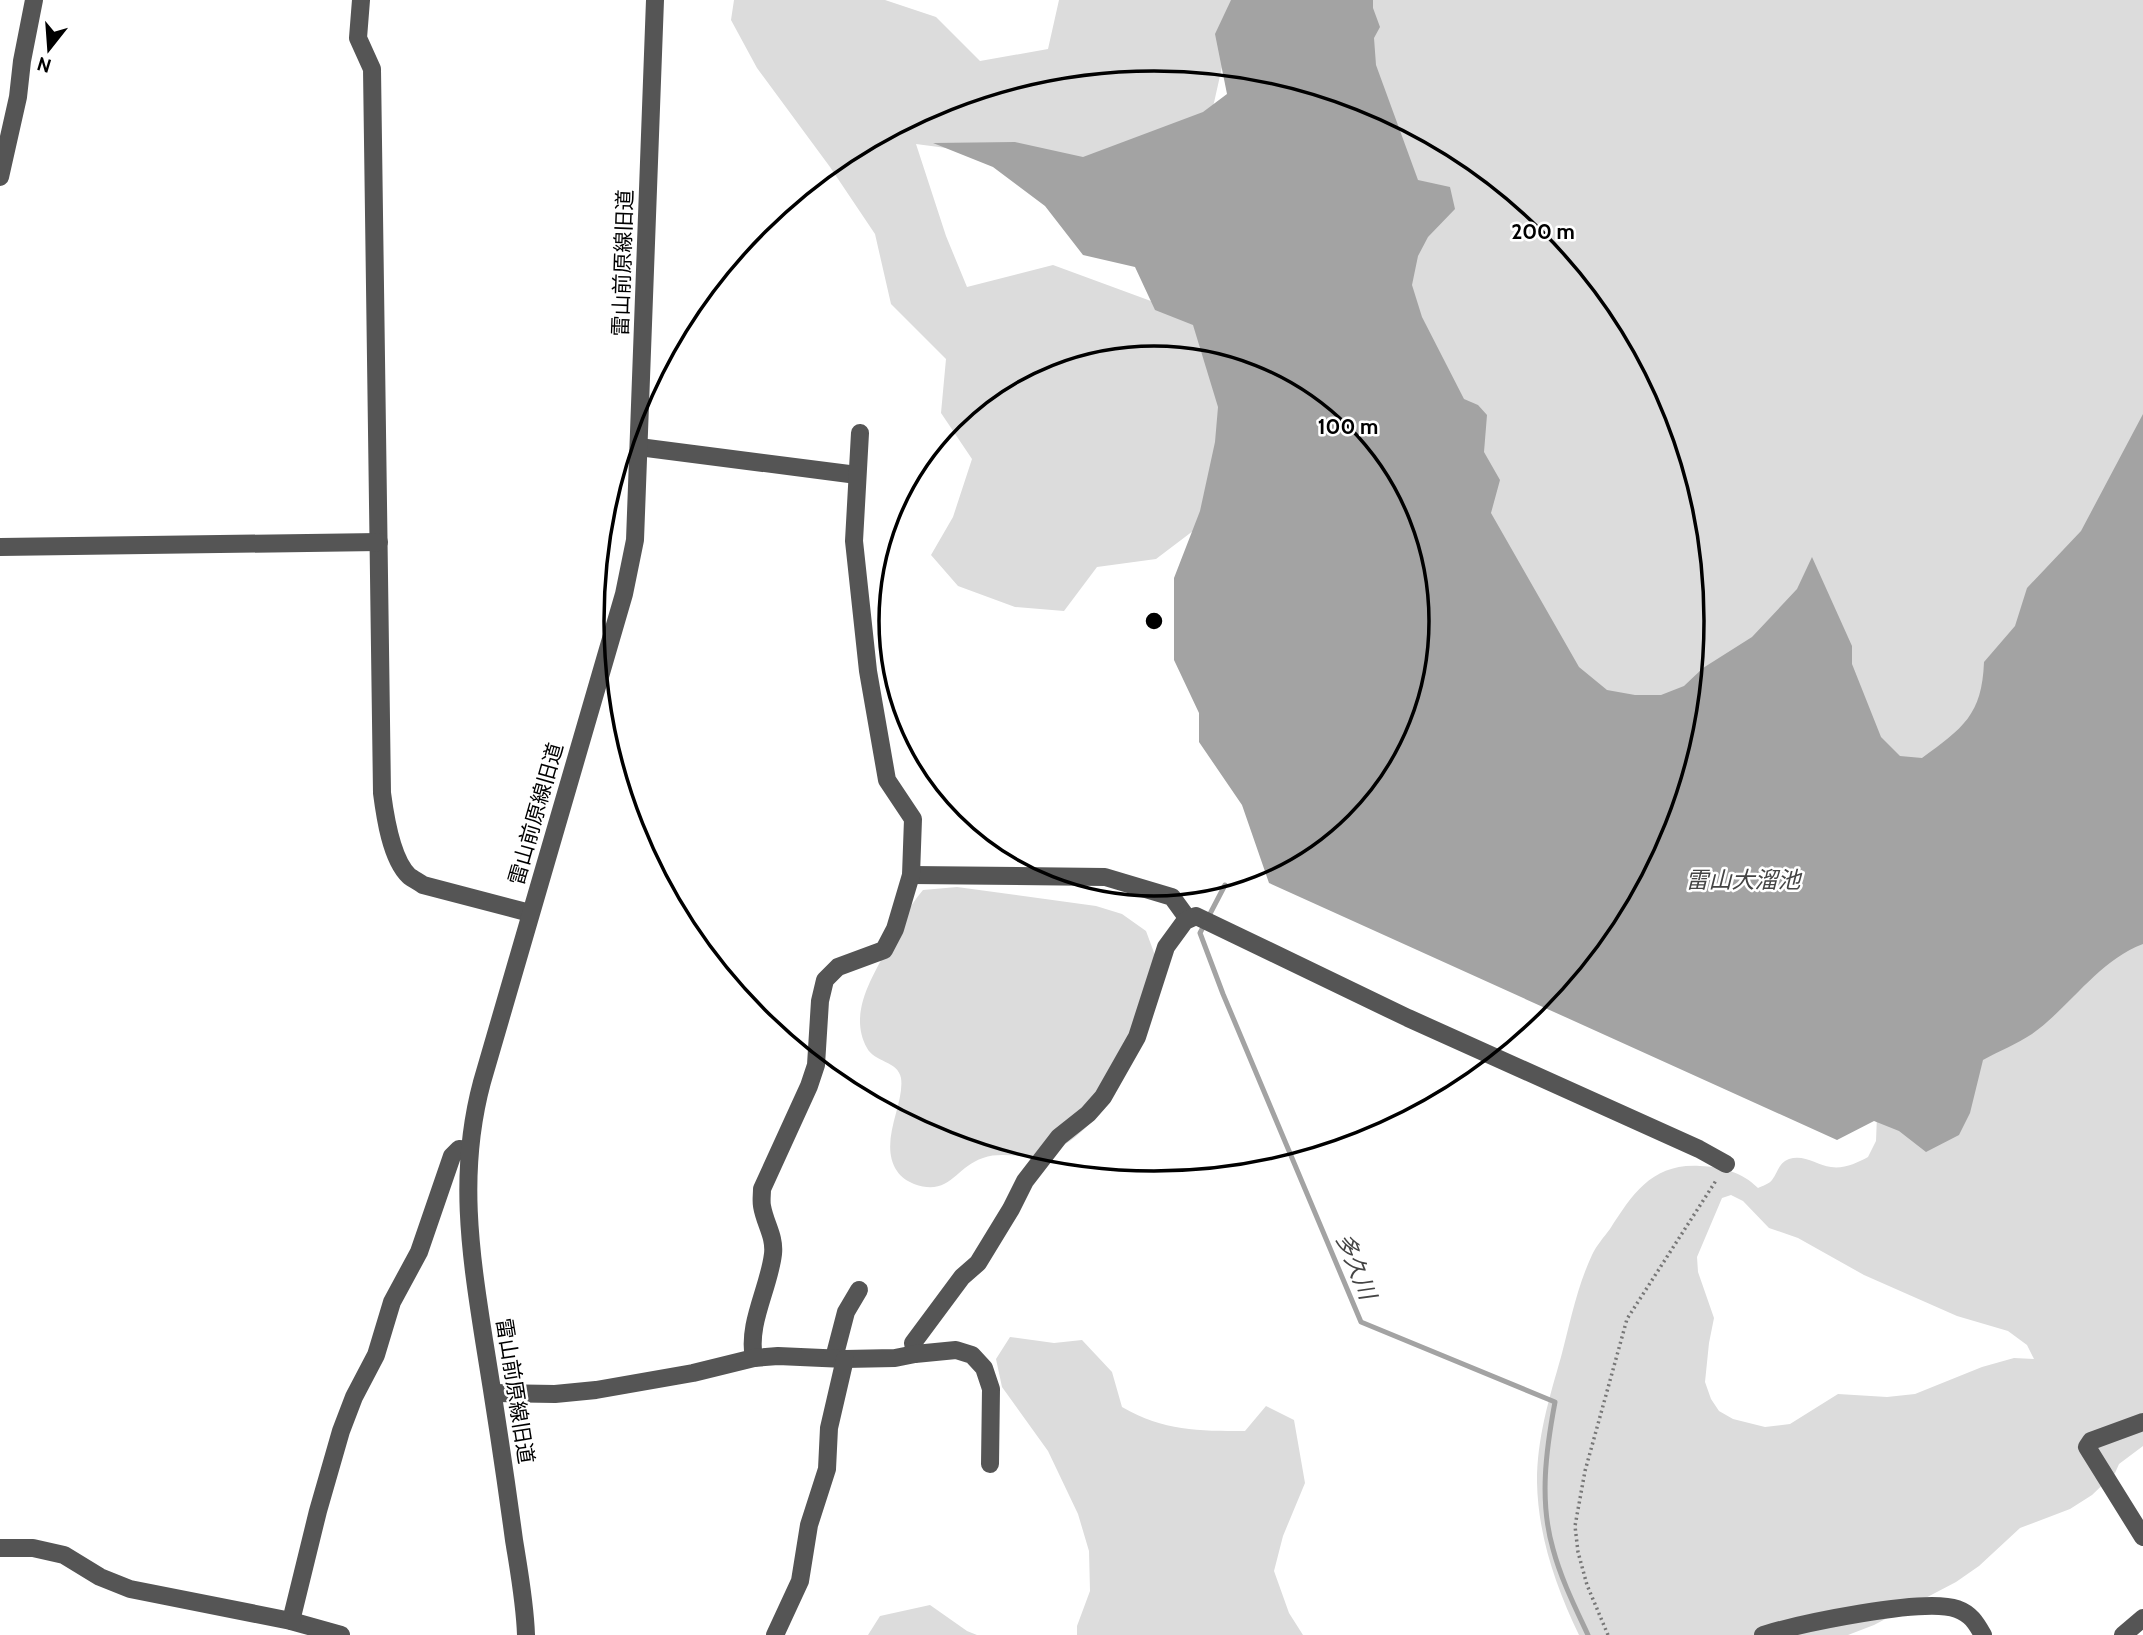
<svg xmlns="http://www.w3.org/2000/svg" width="2143" height="1635" viewBox="0 0 2143 1635" font-family="Cabin,'Noto Sans JP',sans-serif">
	<style>
		.green { fill: #dcdcdc; fill-rule: evenodd }
		.water { fill: #a3a3a3 }
		.lines { fill: none; stroke-linecap: round; stroke-linejoin: round }
		.stream { stroke: #a3a3a3; stroke-width: 5 }
		.path { stroke: #777; stroke-width: 3.5; stroke-dasharray: 2 3.5; stroke-linecap: butt }
		.minor { stroke: #555; stroke-width: 18 }
		.ring { fill: none; stroke: #000; stroke-width: 3.5 }
		.labels { text-anchor: middle; stroke-width: 5; stroke-linejoin: round; paint-order: stroke }
		.street-label { font-size: 21px; fill: #000; stroke: #fff }
		.water-label { font-size: 23px; font-style: italic; fill: #444; stroke: #fff }
		.centre { fill: #000; stroke: #fff; stroke-width: 3.5 }
		.ring-label { font-size: 21px; text-anchor: middle; font-weight: bold; fill: #000; stroke: #fff; stroke-width: 5; stroke-linejoin: round; paint-order: stroke }
	</style>
	<rect width="100%" height="100%" fill="#fff"/>
	<g class="green">
		<polygon points="734,0 885,0 936,17 980,61 1048,49 1059,0 1237,0 1211,116 1082,166 916,144 946,236 967,287 1053,265 1208,322 1231,396 1218,512 1156,559 1097,567 1064,611 1015,607 958,586 931,555 953,517 972,459 941,413 946,359 891,304 875,234 830,167 757,68 731,20"/>
		<polygon points="1359,0 2143,0 2143,444 1959,746 1908,772 1665,713 1583,688 1497,555 1404,310 1409,190 1366,73"/>
		<path d="M957 887 1096 906 1122 914 1146 931 1156 958 1155 970 1097 1116C1078 1137 1056 1156 1025 1156 1011 1156 997 1153 983 1158 955 1167 950 1197 914 1184 907 1181 901 1177 897 1171 878 1142 905 1104 901 1078 898 1061 874 1062 867 1048 848 1014 872 978 887 949 898 928 908 908 923 890Z"/>
		<path d="M2143 939V1446L2119 1464 2115 1473 2092 1495 2070 1509 2020 1528 1979 1566 1956 1582 1874 1625 1848 1635H1579C1556 1587 1538 1536 1537 1482 1537 1438 1549 1399 1561 1357 1570 1323 1577 1287 1592 1255 1596 1246 1604 1237 1610 1229 1633 1193 1653 1163 1700 1166 1722 1167 1742 1172 1758 1188 1762 1186 1769 1184 1772 1180 1778 1173 1778 1163 1789 1159 1804 1154 1817 1165 1831 1167 1844 1169 1857 1163 1868 1157L1876 1141 1877 1115 1961 1062ZM1731 1195 1743 1201 1769 1228 1798 1238 1864 1275 1957 1316 2008 1331 2027 1345 2034 1359 2014 1358 1982 1367 1915 1394 1887 1397 1838 1394 1790 1424 1765 1427 1733 1419 1719 1411 1711 1399 1705 1382 1709 1343 1714 1318 1698 1272 1697 1257 1722 1198Z"/>
		<path d="M1010 1337 1054 1343 1082 1340 1112 1372 1122 1407C1164 1431 1198 1431 1245 1431L1266 1406 1294 1420 1305 1483 1283 1536 1274 1571 1289 1613 1303 1635H1077V1626L1090 1591 1089 1551 1078 1514 1048 1451 1002 1387 996 1359Z"/>
		<polygon points="930,1605 967,1631 977,1635 868,1635 880,1616"/>
	</g>
	<path class="water" d="M1231 0H1373V8L1380 27 1374 38 1376 65 1418 180 1450 187 1455 209 1428 237 1418 256 1412 285 1422 317 1464 399 1478 405 1487 415 1484 452 1500 480 1491 513 1579 667 1607 690 1635 695H1661L1684 686 1703 668 1752 637 1797 589 1812 557 1852 646V664L1881 737 1900 756 1922 758C1963 728 1982 715 1984 662L2015 626 2027 588 2081 531 2143 414V944C2098 961 2070 1007 2032 1034 2017 1044 1999 1051 1983 1060L1970 1113 1959 1135 1926 1152 1899 1131 1874 1121 1837 1140 1269 883 1242 805 1199 742V713L1174 660V578L1200 511 1215 442 1218 407 1193 325 1155 310 1135 267 1083 255 1045 206 993 167 933 143 1015 142 1083 157 1203 112 1227 94 1215 34Z"/>
	<g class="lines">
		<path class="stream" d="M1225 885 1200 933 1223 994 1361 1322 1555 1402C1546 1450 1539 1501 1553 1549 1561 1579 1575 1607 1588 1635"/>
		<polyline class="path" points="1608,1635 1587,1585 1578,1552 1575,1526 1585,1471 1627,1319 1717,1179"/>
		<g class="minor">
			<path d="M361 0 358 38 372 69 382 793C385 816 391 859 409 876 413 879 419 882 423 885L530 913"/>
			<polyline points="0,177 18,97 22,61 34,0"/>
			<polyline points="639,447 857,475"/>
			<polyline points="0,547 379,542"/>
			<polyline points="911,875 1105,877 1172,897 1188,919"/>
			<polyline points="915,1354 913,1343 962,1277 978,1263 1011,1209 1025,1181 1059,1137 1088,1114 1103,1097 1137,1037 1166,947 1185,921 1196,916 1408,1018 1699,1149 1726,1164"/>
			<path d="M754 1358C747 1324 769 1288 773 1254 775 1236 765 1224 762 1206 761 1201 762 1195 762 1189L809 1086 816 1065 820 1001 825 980 838 967 884 950 895 929 911 875 913 819 887 780 868 671 854 541 860 433"/>
			<polyline points="834,1358 846,1312 859,1290"/>
			<polyline points="493,1393 555,1394 596,1390 693,1373 754,1358 778,1356 845,1359 895,1358 915,1354 956,1350 972,1355 984,1368 991,1389 990,1464"/>
			<polyline points="2143,1422 2091,1441 2087,1447 2143,1537"/>
			<polyline points="0,1548 33,1548 64,1555 100,1577 130,1589 291,1621 341,1635"/>
			<polyline points="291,1621 318,1511 341,1431 354,1397 376,1355 392,1302 419,1252 452,1156 459,1149 469,1150"/>
			<path d="M526 1635C525 1603 519 1571 514 1540 505 1473 495 1407 484 1340 470 1251 458 1171 482 1082L624 594 635 540 655 0"/>
			<polyline points="775,1635 800,1581 809,1525 827,1469 829,1428 845,1359"/>
			<path d="M1763 1635C1799 1624 1924 1597 1957 1609 1971 1614 1976 1623 1983 1635"/>
			<polyline points="2123,1635 2143,1618"/>
		</g>
	</g>
	<g class="ring">
		<circle cx="1154" cy="621" r="275"/>
		<circle cx="1154" cy="621" r="550"/>
	</g>
	<g class="labels">
		<g class="street-label">
			<text transform="translate(623 263) rotate(-88)" y="7">雷山前原線旧道</text>
			<text transform="translate(536 814) rotate(-74)" y="7">雷山前原線旧道</text>
			<text transform="translate(515 1391) rotate(81)" y="7">雷山前原線旧道</text>
		</g>
		<g class="water-label">
			<text x="1743" y="888">雷山大溜池</text>
			<text transform="translate(1356 1266) rotate(68)" y="8">多久川</text>
		</g>
	</g>
	<circle cx="1154" cy="621" r="10" class="centre"/>
	<g class="ring-label">
		<text x="1543" y="239">200 m</text>
		<text x="1348" y="434">100 m</text>
	</g>
	<g transform="translate(49 49) rotate(197)" stroke="#ffffff" stroke-width="5" paint-order="stroke">
	<path d="M0-5L12 26L0 18L-12 26Z" fill="#000000"/>
	<text y="-10" font-size="19" font-weight="bold" text-anchor="middle" fill="#000000">N</text>
	</g>
</svg>
